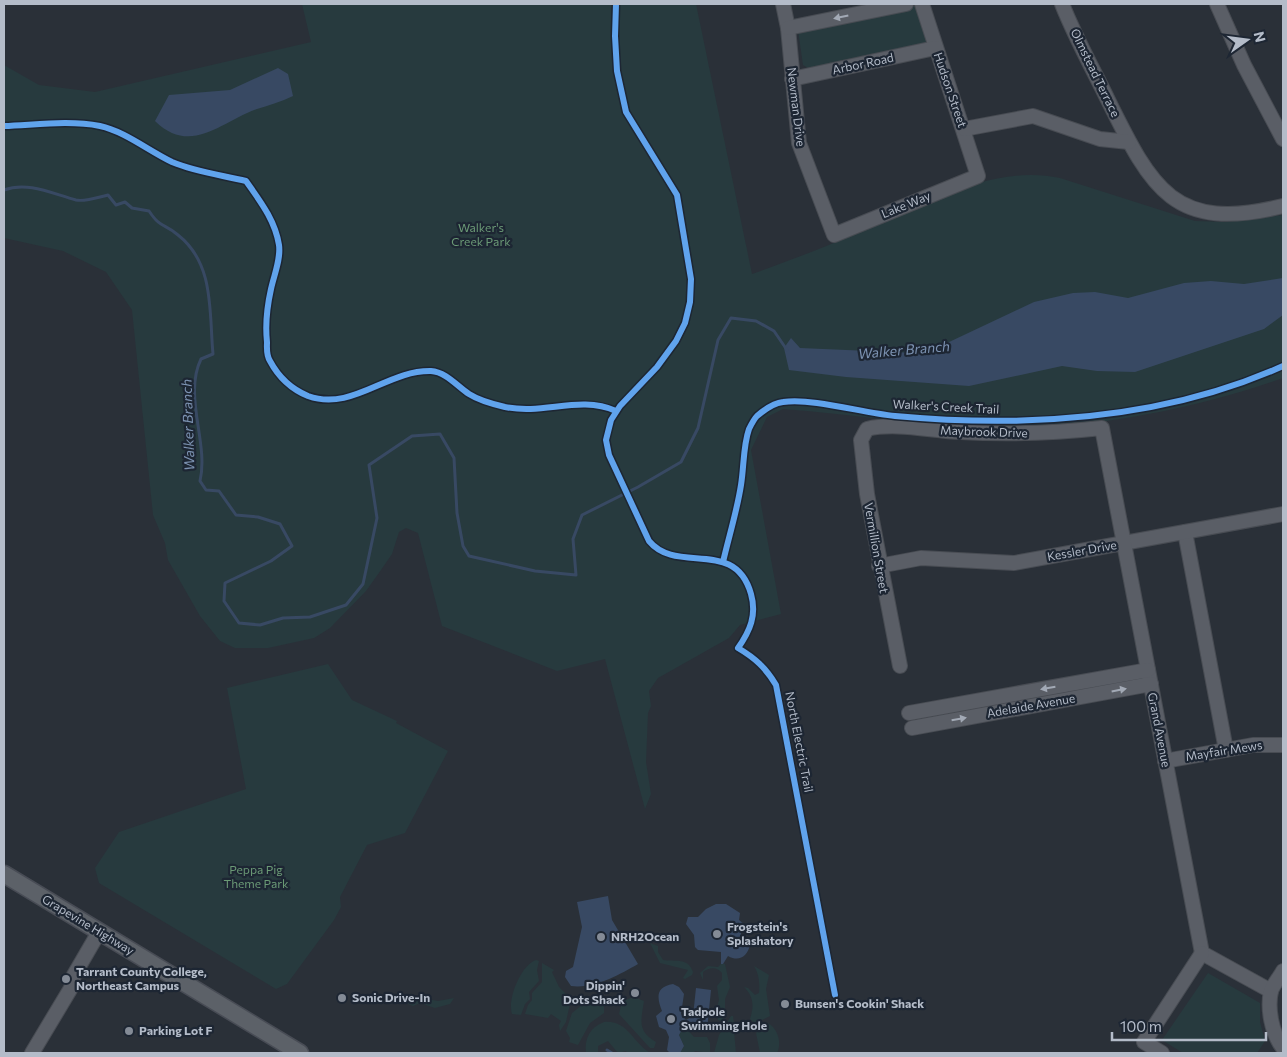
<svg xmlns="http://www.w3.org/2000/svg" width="1287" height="1057" viewBox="0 0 1287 1057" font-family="Commissioner,sans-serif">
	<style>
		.green { fill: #273a3e }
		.water { fill: #384963 }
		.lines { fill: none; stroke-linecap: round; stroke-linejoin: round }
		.stream { stroke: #384963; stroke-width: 3 }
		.minor-casing { stroke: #484c53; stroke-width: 16 }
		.major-casing { stroke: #484c55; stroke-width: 19 }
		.minor { stroke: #5a5e66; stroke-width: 14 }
		.major { stroke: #5c6168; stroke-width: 16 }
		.cycleway-casing { stroke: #1d2633; stroke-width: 9 }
		.cycleway { stroke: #60a3ed; stroke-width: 6 }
		.oneway { fill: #a2a9b5 }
		.poi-dot { fill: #848b96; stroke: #1d2633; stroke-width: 2 }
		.labels { text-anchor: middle; stroke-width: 4.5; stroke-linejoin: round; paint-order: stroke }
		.street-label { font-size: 12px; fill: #b4bcc9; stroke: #1d2633 }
		.park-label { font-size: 12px; fill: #6b9a76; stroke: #1d2633 }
		.poi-label { font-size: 12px; font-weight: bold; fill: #b4bcc9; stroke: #1d2633; text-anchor: start }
		.water-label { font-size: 14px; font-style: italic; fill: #7c92b1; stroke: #1d2633 }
	</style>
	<rect width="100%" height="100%" fill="#2a3038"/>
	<g class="green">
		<path d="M302 4H696L752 274C788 261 823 248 858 233 920 207 991 163 1060 178L1195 221 1224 222 1283 215V378C1201 407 1104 427 1017 428 938 428 861 415 783 409L767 417 751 450 781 614 740 625 729 638 658 678 649 691 651 706 648 713 646 762 651 794 645 809 605 659 557 671 442 626 418 533 406 528 399 532 392 554 381 570 366 591 330 628 314 638 268 648H235L220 641 200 616 168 560 165 543 153 515 132 310 106 272 63 251 4 238V65L39 85 95 92 311 42Z"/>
		<polygon points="917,5 927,42 808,68 803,65 798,30"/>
		<polygon points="328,664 352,700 397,721 396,723 448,751 405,833 367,845 340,897 341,907 334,920 287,984 276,989 99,883 95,868 119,832 246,789 227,688"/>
		<path d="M650 943 658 946V952L663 960C675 962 688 957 693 972L692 975 685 979 683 978 688 970 660 963Z"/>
		<path d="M536 960 539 961 537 970 539 981 529 992 530 999 525 1004 521 1015 512 1014C507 999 521 965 536 960Z"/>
		<polygon points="542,963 554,970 552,972 559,987 571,999 566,1022 560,1031 559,1025 561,1021 551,1014 548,1018 525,1014 528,1005 532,1000 532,993 542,982"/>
		<path d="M721 964H725L730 987 725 999V1017L721 1021 718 1020 715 1013 719 1000 717 986 722 980V973C717 967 710 967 703 972V980L700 973 708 966 718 967Z"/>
		<path d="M754 966 769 975 766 989 770 1016 762 1020 757 1026 750 1019C754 1006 754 997 744 987L748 988 755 995 759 993C760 984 759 974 754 966Z"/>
		<polygon points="1208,973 1260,1003 1260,1022 1265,1041 1257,1053 1183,1053 1162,1040"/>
		<polygon points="410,996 438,1001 454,998 450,1004 435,1008 420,1003 413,1006 406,1003"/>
		<path d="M634 997 644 1001C641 1021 637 1031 656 1042L654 1048H650L619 1014 622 1001Z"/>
		<polygon points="586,1002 592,1006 599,1003 604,1006 604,1013 590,1023 578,1045 569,1042 570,1038 566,1031 572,1013"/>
		<polygon points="731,1016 733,1016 734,1024 739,1026 740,1030 734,1031 736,1053 714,1053 719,1035"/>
		<path d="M604 1022C628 1020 632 1042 650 1053H627L626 1051 618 1053 608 1041 598 1046V1053H586C584 1039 590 1027 604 1022Z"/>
		<path d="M768 1023C778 1029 782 1043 777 1053H760L756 1033Z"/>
		<polygon points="683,1028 686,1028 694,1037 707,1037 710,1043 710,1053 695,1051 693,1053 680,1053 684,1046 679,1035"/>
	</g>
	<g class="water">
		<path d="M278 68 288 74 293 96C281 102 269 105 257 109 221 122 191 156 155 121L169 95 230 90Z"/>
		<polygon points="1283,278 1283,315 1264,329 1135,372 1097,371 1062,366 969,386 846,377 789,370 784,348 791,338 800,348 916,353 947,343 1034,302 1073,293 1095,292 1128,298 1184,283 1211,281 1244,284"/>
		<path d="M608 896 612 920 638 964C619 975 594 989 571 986L565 977 566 971 573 967 582 927 577 902Z"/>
		<path d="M716 904H726L740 913 739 920 744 924 739 940 742 943 749 942 750 945C747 957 739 962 728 956L723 964H721V952L698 950 695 947 694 935 686 924 688 917H698L706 909Z"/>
		<path d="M673 984 679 987 684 994 681 1014 686 1020 693 1016 696 988 711 990 707 1030 683 1028 679 1035 684 1046 680 1053H670L667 1050 669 1037 666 1030 659 1027 656 1016 662 1011C657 998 655 987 673 984Z"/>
	</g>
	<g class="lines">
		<g class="stream">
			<path d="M4 190C28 181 53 194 76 200 85 202 99 197 108 195L116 205 125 202 132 208 149 211C161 229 164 223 178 235 215 264 209 313 213 354L201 359C183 396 209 443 200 481L206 490 219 491 236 515 258 517 280 524 292 546 271 561 225 583 224 601 239 623 260 625 283 618 310 617 346 605 363 584 377 518 369 465 412 436 440 434 454 458 457 513 463 546 469 556 535 571 576 575 573 539 582 515 638 487 681 462 698 428 718 340 731 318 756 321 774 331 787 350"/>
			<polyline points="607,1050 612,1053"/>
		</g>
		<defs>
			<g id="minor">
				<polyline points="783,4 788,28 799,143 834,235 978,176 922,4"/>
				<path d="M1062 4C1075 37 1093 69 1108 100 1152 189 1174 233 1283 206"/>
				<polyline points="1217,4 1244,65 1283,139"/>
				<polyline points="788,28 906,4"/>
				<polyline points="792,79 935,48"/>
				<polyline points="964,129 1033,116 1100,139 1129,142"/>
				<polyline points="1185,532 1226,750"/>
				<polyline points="879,566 921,558 1014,563 1283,514"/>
				<path d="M900 666 867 494 861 440 867 429C896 422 931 431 961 432 1009 435 1055 433 1102 428L1202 953 1271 991"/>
				<polyline points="909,713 1148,670"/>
				<polyline points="912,728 1151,684"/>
				<polyline points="1165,761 1253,745 1283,745"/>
				<path d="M1283 971C1280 977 1273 985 1271 991 1267 1009 1272 1034 1283 1048"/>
				<polyline points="32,1053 71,988 74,975 99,932"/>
				<polyline points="1162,1053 1144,1042 1202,953"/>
			</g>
			<polyline id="major" points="4,874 300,1053"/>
		</defs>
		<use href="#minor" class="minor-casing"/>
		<use href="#major" class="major-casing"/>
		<use href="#minor" class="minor"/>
		<use href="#major" class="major"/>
		<defs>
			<g id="cycleway">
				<path d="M616 4 615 36 617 71 626 112 677 195 691 279 690 302 685 323 676 341 657 367 620 406 611 420 606 440 609 455 649 541C677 575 735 537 751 594 757 615 750 631 738 648 755 658 766 668 776 685L835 995"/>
				<path d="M4 126C35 125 69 120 100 126 124 131 149 151 172 162 196 172 221 175 246 181 260 201 275 220 279 245 281 259 274 275 271 289 267 307 265 324 267 342 267 348 266 355 270 361 278 376 291 389 308 396 352 412 387 370 431 371 446 372 457 386 469 394 480 401 492 404 505 407 545 415 579 395 616 411"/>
				<path d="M723 562C729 536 737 511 741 485 744 467 743 446 749 429 751 425 754 419 757 416 764 410 773 403 783 402 815 398 862 413 895 416 1025 428 1163 420 1283 366"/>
			</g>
		</defs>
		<use href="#cycleway" class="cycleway-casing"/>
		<use href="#cycleway" class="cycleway"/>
	</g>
	<defs><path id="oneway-solid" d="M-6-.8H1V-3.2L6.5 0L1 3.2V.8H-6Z" transform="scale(1.25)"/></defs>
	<g class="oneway">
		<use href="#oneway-solid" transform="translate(841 17) rotate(168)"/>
		<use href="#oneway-solid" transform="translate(1048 688) rotate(170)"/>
		<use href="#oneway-solid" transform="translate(1119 690) rotate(-11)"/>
		<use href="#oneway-solid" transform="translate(959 719) rotate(-10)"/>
	</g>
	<g class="poi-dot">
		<circle cx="717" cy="934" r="5"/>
		<circle cx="601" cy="937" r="5"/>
		<circle cx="66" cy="979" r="5"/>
		<circle cx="635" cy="993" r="5"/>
		<circle cx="342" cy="998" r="5"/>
		<circle cx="785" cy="1004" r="5"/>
		<circle cx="671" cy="1019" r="5"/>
		<circle cx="129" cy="1031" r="5"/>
	</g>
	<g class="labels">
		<g class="street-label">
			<text transform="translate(863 64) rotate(-12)" y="4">Arbor Road</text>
			<text transform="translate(1095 73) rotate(64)" y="4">Olmstead Terrace</text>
			<text transform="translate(950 90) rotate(71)" y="4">Hudson Street</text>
			<text transform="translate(796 107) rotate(83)" y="4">Newman Drive</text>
			<text transform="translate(906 205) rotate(-22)" y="4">Lake Way</text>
			<text transform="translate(946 407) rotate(3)" y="4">Walker's Creek Trail</text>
			<text transform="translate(984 432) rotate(2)" y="4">Maybrook Drive</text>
			<text transform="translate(876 548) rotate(80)" y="4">Vermillion Street</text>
			<text transform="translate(1082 551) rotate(-10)" y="4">Kessler Drive</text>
			<text transform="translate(1031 706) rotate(-10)" y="4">Adelaide Avenue</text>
			<text transform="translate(1159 730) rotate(79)" y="4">Grand Avenue</text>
			<text transform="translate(799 742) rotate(79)" y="4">North Electric Trail</text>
			<text transform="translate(1224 751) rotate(-9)" y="4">Mayfair Mews</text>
			<text transform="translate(88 925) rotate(31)" y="4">Grapevine Highway</text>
		</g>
		<g class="park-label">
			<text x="481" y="232">Walker's<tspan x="481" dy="14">Creek Park</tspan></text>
			<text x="256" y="874">Peppa Pig<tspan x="256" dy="14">Theme Park</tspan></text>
		</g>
		<g class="poi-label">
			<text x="727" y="931">Frogstein's<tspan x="727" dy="14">Splashatory</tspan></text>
			<text x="611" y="941">NRH2Ocean</text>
			<text x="76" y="976">Tarrant County College,<tspan x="76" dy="14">Northeast Campus</tspan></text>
			<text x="625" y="990" text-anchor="end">Dippin'<tspan x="625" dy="14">Dots Shack</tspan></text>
			<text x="352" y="1002">Sonic Drive-In</text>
			<text x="795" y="1008">Bunsen's Cookin' Shack</text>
			<text x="681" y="1016">Tadpole<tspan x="681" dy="14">Swimming Hole</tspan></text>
			<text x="139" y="1035">Parking Lot F</text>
		</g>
		<g class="water-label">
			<text transform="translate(904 350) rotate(-5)" y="5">Walker Branch</text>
			<text transform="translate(188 425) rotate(-92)" y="5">Walker Branch</text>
		</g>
	</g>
	<rect width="1287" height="1057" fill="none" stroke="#b4bcc9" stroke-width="10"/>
	<g transform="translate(1247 40) rotate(76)" stroke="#1d2633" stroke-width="4" paint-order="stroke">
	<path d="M0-4L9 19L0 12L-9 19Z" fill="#b4bcc9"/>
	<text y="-8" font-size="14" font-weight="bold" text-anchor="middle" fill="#b4bcc9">N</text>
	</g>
	<path d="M1112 1032v8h154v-8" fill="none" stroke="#b4bcc9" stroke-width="2.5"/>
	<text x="1120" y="1032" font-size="15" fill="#b4bcc9" stroke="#1d2633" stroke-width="4" paint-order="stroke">100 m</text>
</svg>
